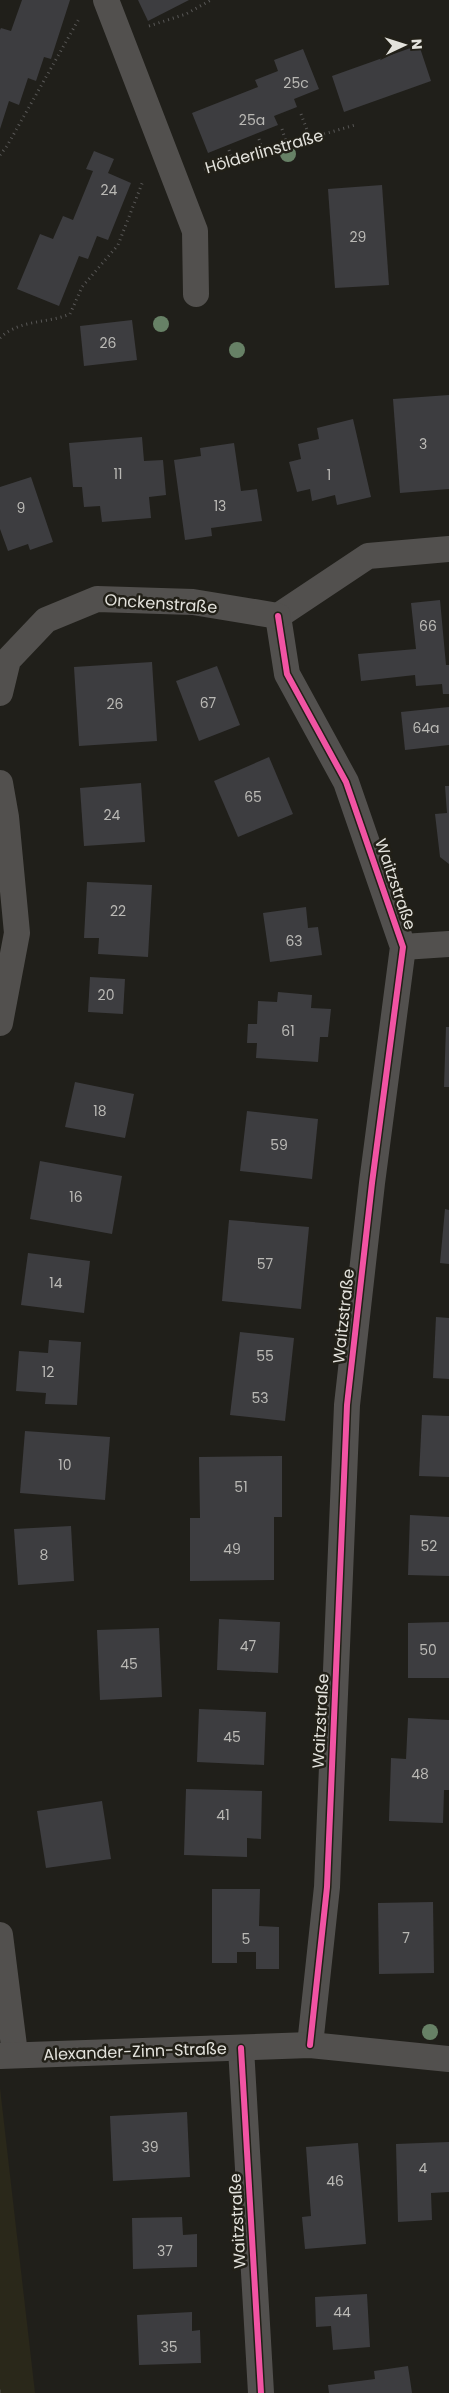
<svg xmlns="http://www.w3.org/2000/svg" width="449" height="2393" viewBox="0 0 449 2393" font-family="Poppins,sans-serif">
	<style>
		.built { fill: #2a281a }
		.building { fill: #3d3d40 }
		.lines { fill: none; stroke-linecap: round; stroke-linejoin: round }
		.path { stroke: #585756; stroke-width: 3; stroke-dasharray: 1 4; stroke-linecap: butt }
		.street { stroke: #52504e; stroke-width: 26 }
		.tram { stroke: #575653; stroke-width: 1 }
		.cycleway-casing { stroke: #222018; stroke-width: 9 }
		.cycleway { stroke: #f153a3; stroke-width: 6 }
		.tree { fill: #678166 }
		.labels { text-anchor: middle; stroke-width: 5; stroke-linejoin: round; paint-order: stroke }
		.number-label { font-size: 14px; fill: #bab9b5 }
		.street-label { font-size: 16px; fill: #e3e2dc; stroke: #222018 }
	</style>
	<rect width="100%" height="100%" fill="#201f1a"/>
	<polygon class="built" points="0,2088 35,2393 0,2393"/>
	<g class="building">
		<polygon points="22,0 70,0 51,59 44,57 36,81 28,78 19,105 9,101 0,129 0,30 1,28 11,31"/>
		<polygon points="138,0 189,0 148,21"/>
		<polygon points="419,45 431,81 344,112 332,76"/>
		<polygon points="303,49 319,89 294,99 297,107 274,116 278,125 208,153 192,113 258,87 255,80 278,71 274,60"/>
		<polygon points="94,151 114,159 108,173 131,183 108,240 97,236 88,259 79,256 59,306 17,289 40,234 53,239 63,216 73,220 93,171 86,169"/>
		<polygon points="382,185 389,285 335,288 328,189"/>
		<polygon points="132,320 137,360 84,366 80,326"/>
		<polygon points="449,395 449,489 400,493 393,399"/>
		<polygon points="353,419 371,497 337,505 335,495 312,501 310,489 297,492 289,462 301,459 298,444 319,439 317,428"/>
		<polygon points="142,437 144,461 163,460 166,495 149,497 151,518 102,522 100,506 84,507 82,487 73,487 69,443"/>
		<polygon points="234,443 241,491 257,489 262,521 211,528 212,536 185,540 174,460 201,456 200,448"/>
		<polygon points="31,477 53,542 30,550 28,544 8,551 0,529 0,487"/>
		<polygon points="440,600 446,665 449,665 449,694 443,694 442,684 416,686 415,675 361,681 358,654 416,649 411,603"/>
		<polygon points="152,662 157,741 79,746 74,667"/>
		<polygon points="217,666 240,725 199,741 176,681"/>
		<polygon points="449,707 449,745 405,750 401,712"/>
		<polygon points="269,757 293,814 238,837 214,781"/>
		<polygon points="141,783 145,842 84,846 80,788"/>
		<polygon points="445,786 449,786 449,864 440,857 435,814 447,813"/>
		<polygon points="87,882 152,885 148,957 98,954 99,938 84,938"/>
		<polygon points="306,907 308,928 318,927 322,955 270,962 263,913"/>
		<polygon points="90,977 125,979 123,1014 88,1012"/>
		<polygon points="278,992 312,995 311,1008 331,1009 328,1037 320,1037 318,1062 256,1058 257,1043 247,1043 248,1024 257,1024 258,1001 277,1002"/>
		<polygon points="446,1027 449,1027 449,1087 444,1087"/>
		<polygon points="75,1082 134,1094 125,1138 65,1127"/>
		<polygon points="247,1111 318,1119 312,1179 240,1171"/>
		<polygon points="40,1161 122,1176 112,1234 30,1219"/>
		<polygon points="445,1209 449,1210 449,1264 440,1263"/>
		<polygon points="229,1220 309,1227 301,1309 222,1301"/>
		<polygon points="28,1253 90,1261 84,1313 21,1305"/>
		<polygon points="436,1317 449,1318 449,1379 433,1378"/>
		<polygon points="240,1332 294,1338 285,1421 230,1415"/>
		<polygon points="49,1340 81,1342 77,1405 45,1404 46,1393 16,1391 19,1351 48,1353"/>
		<polygon points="422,1415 449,1416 449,1477 419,1476"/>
		<polygon points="25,1431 110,1437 105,1500 20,1493"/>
		<polygon points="282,1456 282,1517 274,1517 274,1580 190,1581 190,1518 200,1518 199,1457"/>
		<polygon points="410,1515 449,1517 449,1576 408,1575"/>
		<polygon points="71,1526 74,1581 18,1585 14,1529"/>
		<polygon points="219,1619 280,1622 278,1673 217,1670"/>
		<polygon points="449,1622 449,1678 408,1678 408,1623"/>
		<polygon points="159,1628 162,1697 100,1700 97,1630"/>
		<polygon points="199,1709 266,1712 264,1765 197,1762"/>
		<polygon points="408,1718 449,1720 449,1790 444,1790 443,1823 389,1821 391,1758 406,1759"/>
		<polygon points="186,1789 262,1791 261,1839 247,1838 247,1857 184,1855"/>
		<polygon points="102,1801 111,1859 46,1868 37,1811"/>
		<polygon points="212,1889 260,1889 259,1926 279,1927 279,1969 256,1969 256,1952 237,1952 237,1963 212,1963"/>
		<polygon points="433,1902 434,1973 379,1974 378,1903"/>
		<polygon points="187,2112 190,2177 113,2181 110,2116"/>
		<polygon points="449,2142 449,2192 431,2193 432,2220 398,2222 396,2144"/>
		<polygon points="358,2143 366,2244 305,2249 302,2217 311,2216 306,2147"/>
		<polygon points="182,2217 183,2235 197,2234 197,2267 133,2269 132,2218"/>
		<polygon points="367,2294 370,2347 333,2350 331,2326 316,2327 315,2297"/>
		<polygon points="192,2312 192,2331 200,2330 201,2363 139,2365 137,2315"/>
		<polygon points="408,2366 412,2393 329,2393 328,2385 375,2379 374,2371"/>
	</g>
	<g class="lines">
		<g class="path">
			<polyline points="149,26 186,14 211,0"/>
			<polyline points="301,114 310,138"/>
			<polyline points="282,129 287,145"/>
			<polyline points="259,139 263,152"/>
			<polyline points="229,150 233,161"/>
			<polyline points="0,155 7,146 80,17"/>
			<polyline points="204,169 355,125"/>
			<path d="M0 338C20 319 46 324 70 314L82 287 118 245 143 181"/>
		</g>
		<g class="street">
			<polyline points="106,0 195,231 196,294"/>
			<polyline points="278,616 287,674 346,782 403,947 372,1183 347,1405 327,1887 310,2045"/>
			<polyline points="278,616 368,556 449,549"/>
			<polyline points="0,693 8,660 46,620 97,599 193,602 278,616"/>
			<polyline points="0,783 6,817 17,933 0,1023"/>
			<polyline points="403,947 449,944"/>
			<polyline points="0,1935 15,2054"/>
			<polyline points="241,2048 261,2393"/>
			<polyline points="0,2056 310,2045 449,2059"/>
		</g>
		<polyline class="tram" points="0,2390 0,2393"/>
		<defs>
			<g id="cycleway">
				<polyline points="278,616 287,674 346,782 403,947 372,1183 347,1405 327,1887 310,2045"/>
				<polyline points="241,2048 261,2393"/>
			</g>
		</defs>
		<use href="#cycleway" class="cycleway-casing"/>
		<use href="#cycleway" class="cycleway"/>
	</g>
	<g class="tree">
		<circle cx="288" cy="154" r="8"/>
		<circle cx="161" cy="324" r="8"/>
		<circle cx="237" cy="350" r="8"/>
		<circle cx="430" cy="2032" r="8"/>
	</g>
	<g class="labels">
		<g class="number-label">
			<text x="296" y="88">25c</text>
			<text x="252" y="125">25a</text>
			<text x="109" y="195">24</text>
			<text x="358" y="242">29</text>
			<text x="108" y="348">26</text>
			<text x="423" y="449">3</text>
			<text x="118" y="479">11</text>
			<text x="329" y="480">1</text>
			<text x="220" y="511">13</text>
			<text x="21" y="513">9</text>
			<text x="428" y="631">66</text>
			<text x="208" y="708">67</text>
			<text x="115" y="709">26</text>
			<text x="426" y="733">64a</text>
			<text x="253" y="802">65</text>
			<text x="112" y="820">24</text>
			<text x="118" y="916">22</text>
			<text x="294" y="946">63</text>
			<text x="106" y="1000">20</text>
			<text x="288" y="1036">61</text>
			<text x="100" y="1116">18</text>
			<text x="279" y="1150">59</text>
			<text x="76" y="1202">16</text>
			<text x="265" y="1269">57</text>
			<text x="56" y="1288">14</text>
			<text x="265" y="1361">55</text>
			<text x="48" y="1377">12</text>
			<text x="260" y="1403">53</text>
			<text x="65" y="1470">10</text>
			<text x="241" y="1492">51</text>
			<text x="429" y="1551">52</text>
			<text x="232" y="1554">49</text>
			<text x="44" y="1560">8</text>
			<text x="248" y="1651">47</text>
			<text x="428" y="1655">50</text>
			<text x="129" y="1669">45</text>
			<text x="232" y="1742">45</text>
			<text x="420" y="1779">48</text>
			<text x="223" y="1820">41</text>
			<text x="406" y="1943">7</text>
			<text x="246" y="1944">5</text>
			<text x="150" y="2152">39</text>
			<text x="423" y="2173">4</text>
			<text x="335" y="2186">46</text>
			<text x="165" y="2256">37</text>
			<text x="342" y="2317">44</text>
			<text x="169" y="2352">35</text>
		</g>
		<g class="street-label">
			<text transform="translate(264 151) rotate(-16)" y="6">Hölderlinstraße</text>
			<text transform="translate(161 603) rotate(4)" y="6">Onckenstraße</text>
			<text transform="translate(396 884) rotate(71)" y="6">Waitzstraße</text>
			<text transform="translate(343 1316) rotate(-84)" y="6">Waitzstraße</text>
			<text transform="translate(320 1721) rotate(-87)" y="6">Waitzstraße</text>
			<text transform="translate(135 2051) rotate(-2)" y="6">Alexander-Zinn-Straße</text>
			<text transform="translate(237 2221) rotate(-93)" y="6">Waitzstraße</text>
		</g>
	</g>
	<g transform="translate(404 45) rotate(86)" stroke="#222018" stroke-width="4" paint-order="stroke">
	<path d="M0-4L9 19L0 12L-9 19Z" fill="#e3e2dc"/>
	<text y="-8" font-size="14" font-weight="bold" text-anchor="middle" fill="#e3e2dc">N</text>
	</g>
</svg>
